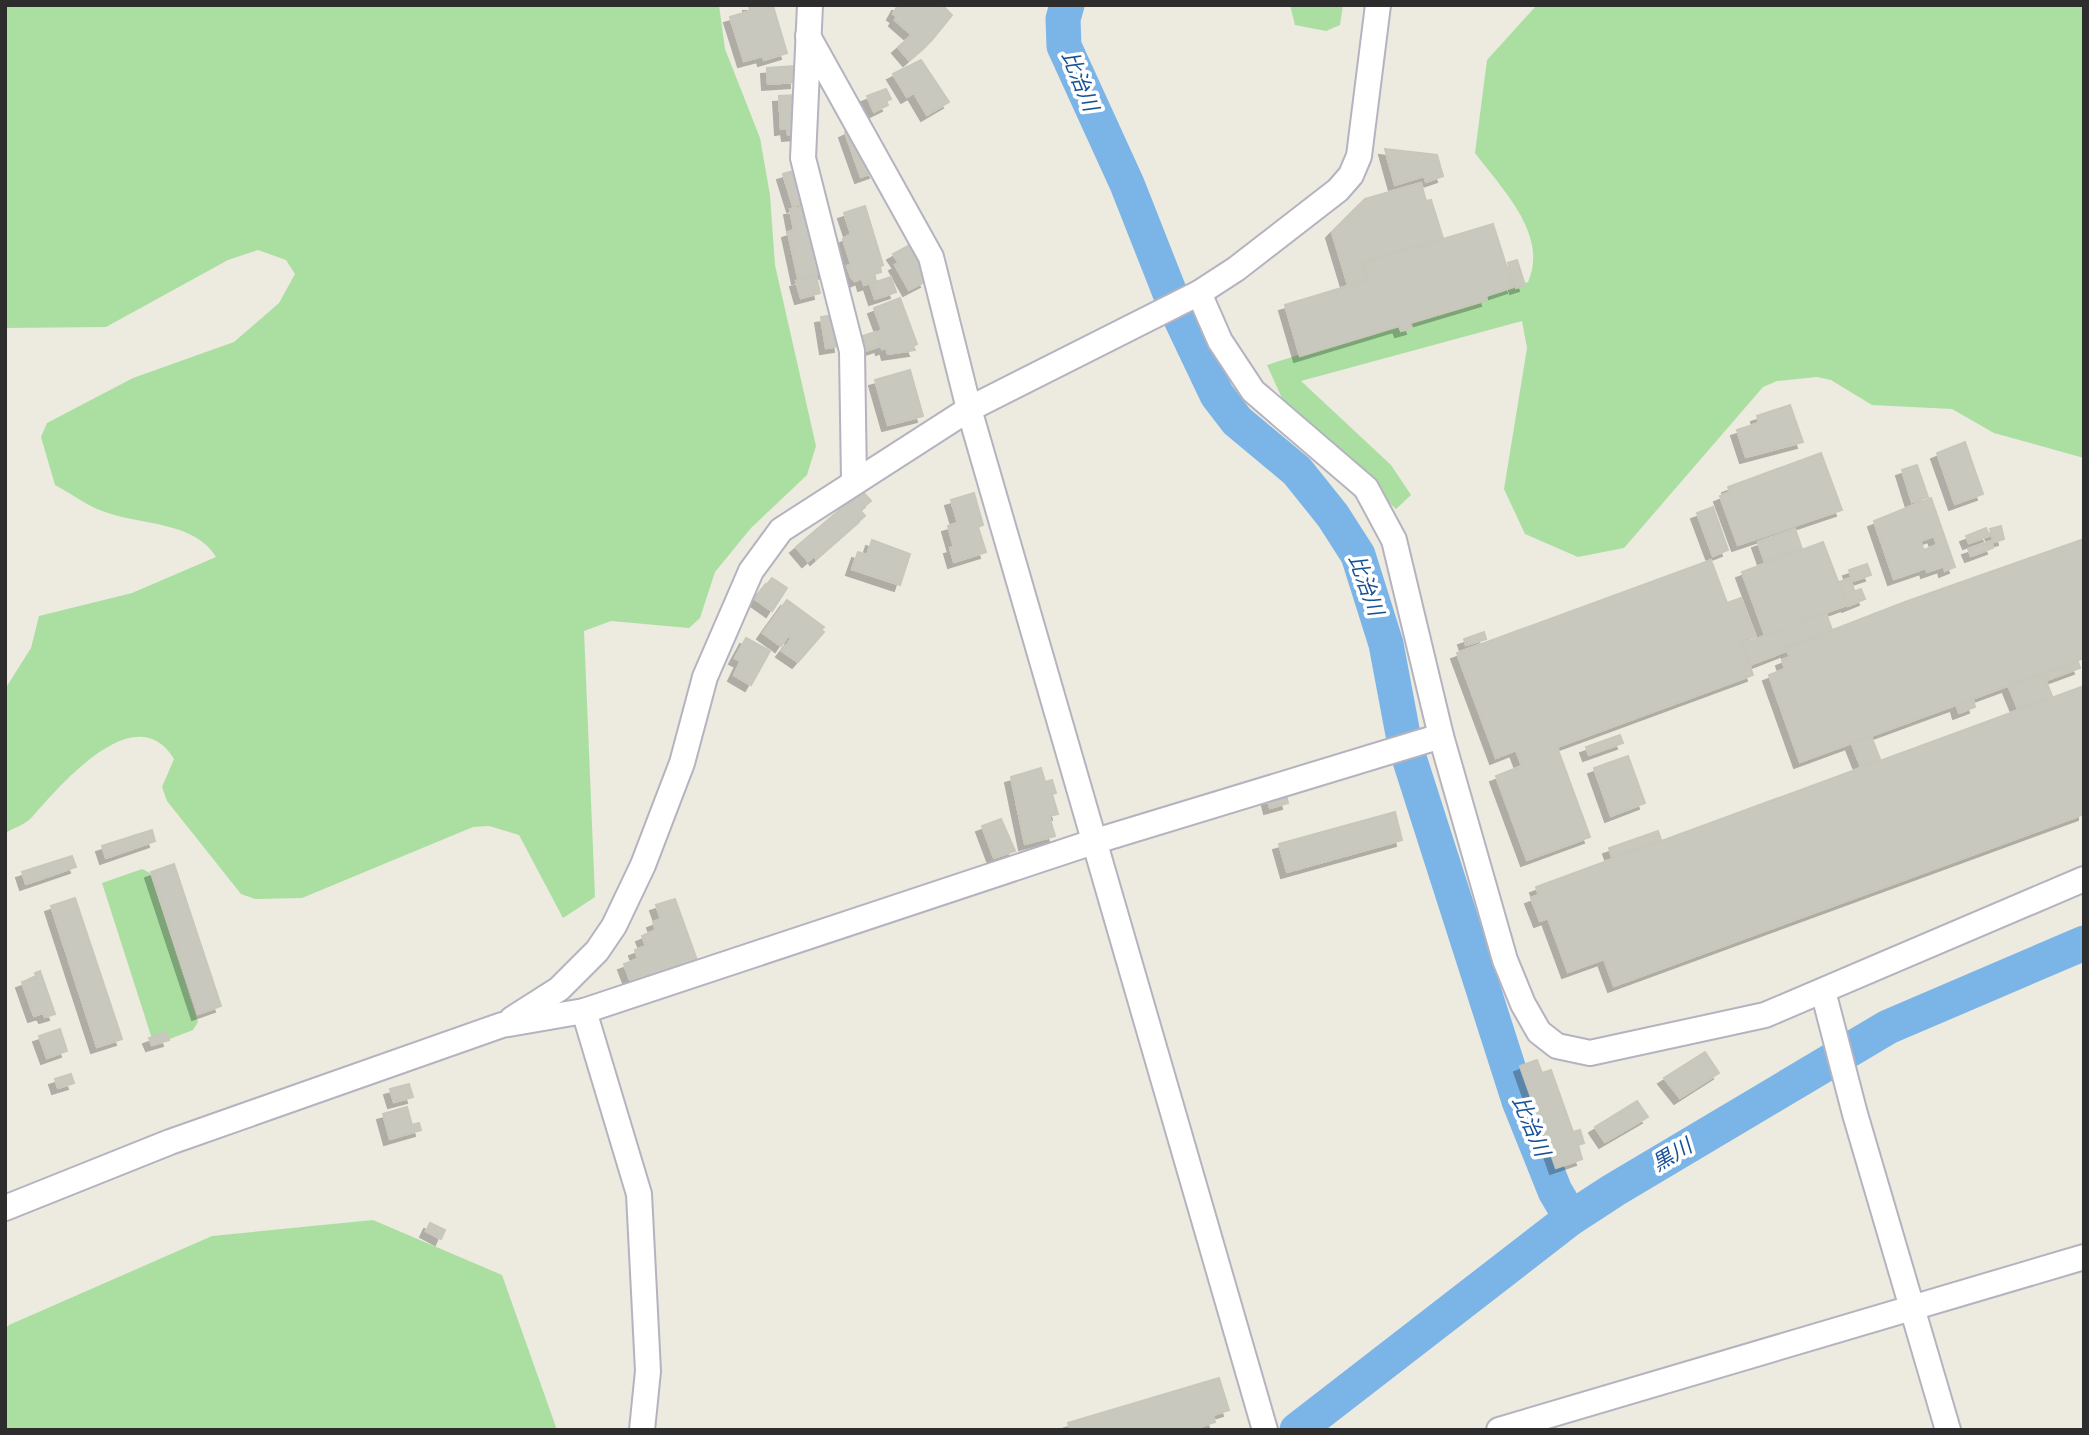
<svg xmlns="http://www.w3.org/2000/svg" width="2089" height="1435" viewBox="0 0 2089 1435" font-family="'DejaVu Sans','Noto Sans JP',sans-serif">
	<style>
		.green { fill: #aadfa1 }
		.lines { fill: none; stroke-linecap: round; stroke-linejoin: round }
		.river { stroke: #7bb5e7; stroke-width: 35 }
		.building { fill: #c9c8be; stroke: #c9c6ba; stroke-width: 2; fill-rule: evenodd; filter: url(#shadow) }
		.minor-casing { stroke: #b4b3bf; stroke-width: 28 }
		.minor { stroke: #fff; stroke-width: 24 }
		.labels { text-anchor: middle; stroke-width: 7; stroke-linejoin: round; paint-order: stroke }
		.water-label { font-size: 21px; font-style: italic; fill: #175196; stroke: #fff }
	</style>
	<defs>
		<filter id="shadow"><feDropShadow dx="-6" dy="6" stdDeviation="0" flood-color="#0004"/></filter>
	</defs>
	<rect width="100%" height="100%" fill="#edeae0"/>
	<g class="green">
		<path d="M5 5H719L725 49 760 138 770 195 775 265 816 446 807 475 751 528 715 572 700 618 689 628 611 621 584 631 595 897 563 918 519 835 489 826 473 827 302 898 255 899 241 894 167 801 162 787 174 759C136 696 61 784 33 816 27 824 14 828 5 833V689L31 648 39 616 132 593 216 557C195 522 143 525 108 513 90 508 72 494 55 485L41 437 47 423 133 378 234 342 279 303 295 274 286 260 258 250 228 260 106 327 5 328Z"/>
		<polygon points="1290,5 1343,5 1340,25 1326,31 1295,25"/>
		<path d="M1537 5H2084V458L1994 433 1952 409 1872 405 1831 380 1817 377 1777 381 1763 387 1624 548 1578 557 1525 534 1504 489 1527 348 1522 321 1301 381 1391 465 1411 495 1396 509 1285 405 1267 365 1528 282C1549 235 1502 189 1475 153L1487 60Z"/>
		<polygon points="142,869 150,873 198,1022 193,1030 154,1045 102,883"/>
		<polygon points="373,1220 502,1275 557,1430 5,1430 5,1329 9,1325 212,1236"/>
	</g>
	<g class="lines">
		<g class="river">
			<polyline points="1067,5 1063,19 1064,46 1127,184 1177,311 1217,395 1237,421 1297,471 1333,516 1358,555 1386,644 1405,745 1519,1101 1555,1191 1571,1218"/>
			<polyline points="1297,1430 1571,1218 1614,1190 1888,1027 2084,943"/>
		</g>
	</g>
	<g class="building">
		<polygon points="749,5 765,5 766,9 773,6 787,53 764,60 763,56 744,61 730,17 750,11"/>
		<polygon points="898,5 942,5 952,15 931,41 909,60 898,47 912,35 895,20 897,17 893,14"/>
		<polygon points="921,60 949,102 927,115 914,93 907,97 893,74"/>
		<polygon points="795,66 796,82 768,84 767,68"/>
		<polygon points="886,89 891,99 886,101 888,105 874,112 867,96"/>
		<polygon points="798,95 799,134 788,135 787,128 781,129 779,96"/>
		<polygon points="853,128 875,172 861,177 845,132"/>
		<polygon points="1385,149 1437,155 1443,176 1426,182 1424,176 1395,185"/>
		<polygon points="800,169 810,201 793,206 783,174"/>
		<polygon points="1421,183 1426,201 1431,200 1443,238 1361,263 1366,279 1348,285 1332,232 1365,199"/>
		<polygon points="865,206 883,265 880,266 881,272 874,274 876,281 864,285 862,278 855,281 851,277 847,266 851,264 843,239 851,234 844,213"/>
		<polygon points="805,207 827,272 798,278 788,232 794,230 790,209"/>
		<polygon points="1493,224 1513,287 1486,296 1487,300 1410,323 1412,328 1401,331 1399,326 1300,356 1285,305 1368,280 1363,263"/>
		<polygon points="910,245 926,281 909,290 895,265 899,263 893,254"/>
		<polygon points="1517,260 1525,285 1516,288 1508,263"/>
		<polygon points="816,276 820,293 801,298 796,281"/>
		<polygon points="891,277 896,292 875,299 870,284"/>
		<polygon points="900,298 917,344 913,346 915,350 888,354 886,347 882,349 876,333 882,330 874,308"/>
		<polygon points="835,315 840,346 826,348 821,317"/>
		<polygon points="875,332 880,346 862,352 857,338"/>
		<polygon points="910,370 923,416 888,425 875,380"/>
		<polygon points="1790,405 1803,442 1746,457 1737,430 1759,423 1757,416"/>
		<polygon points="1965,442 1983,494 1955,504 1937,453"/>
		<polygon points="1821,453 1842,510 1738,545 1720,496 1730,492 1728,487"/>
		<polygon points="1917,465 1928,497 1912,502 1902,470"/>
		<polygon points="862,491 871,501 860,510 865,516 816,559 814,556 808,561 796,547"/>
		<polygon points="974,493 983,525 978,527 986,552 954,562 950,548 954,547 948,526 958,523 951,500"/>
		<path d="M1931 498 1955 567 1945 571 1944 566 1927 572 1926 568 1894 579 1874 521ZM1934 536 1937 545 1924 550 1920 541Z"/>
		<polygon points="1713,507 1728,550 1713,556 1697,513"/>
		<polygon points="2001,526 2004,539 1994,542 1990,529"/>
		<polygon points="1986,528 1989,536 1969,543 1966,536"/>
		<polygon points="1795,529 1802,549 1765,562 1758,542"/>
		<polygon points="2084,539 2084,658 1800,762 1769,675 1785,669 1782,660 1790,657 1786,648 1905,602"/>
		<polygon points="872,540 910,554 900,585 852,569 858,552 867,555"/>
		<polygon points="1991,541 1993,548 1971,556 1968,549"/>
		<polygon points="1823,542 1847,605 1765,635 1742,572"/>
		<polygon points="1711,560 1727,603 1741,598 1756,637 1741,642 1753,675 1557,747 1590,837 1527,860 1496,776 1522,766 1516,750 1496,758 1457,653"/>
		<polygon points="1867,564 1871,575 1853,581 1849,570"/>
		<polygon points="772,578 787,588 772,611 755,599"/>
		<polygon points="1850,578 1854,590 1844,594 1839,582"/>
		<polygon points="1861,589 1865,599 1848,606 1844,595"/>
		<polygon points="787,600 824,627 821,630 824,632 798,662 782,651 792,638 788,636 781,646 763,633"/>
		<polygon points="1826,613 1832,630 1785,647 1786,651 1750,665 1743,644"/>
		<polygon points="1484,632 1486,639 1466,645 1464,639"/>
		<polygon points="746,638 770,651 751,685 734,675 741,661 735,658"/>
		<polygon points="2078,662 2080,668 2047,680 2044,674"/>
		<polygon points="2043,674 2052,696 2018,709 2009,687"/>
		<polygon points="2084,686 2084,814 1614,986 1604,959 1568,972 1548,918 1540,921 1531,898 1539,895 1536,887"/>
		<polygon points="1973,700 1975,707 1959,713 1957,706"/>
		<polygon points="1620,735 1623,743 1589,755 1586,747"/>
		<polygon points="1871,736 1880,759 1861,767 1852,744"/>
		<polygon points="1628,756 1645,803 1611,816 1594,768"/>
		<polygon points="1041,768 1045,782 1052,780 1056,793 1052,794 1058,814 1049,816 1055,836 1025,844 1011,777"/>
		<polygon points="1286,795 1288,803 1270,808 1268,800"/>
		<polygon points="1395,812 1402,840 1287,872 1279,844"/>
		<polygon points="1001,819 1015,851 994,858 982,826"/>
		<polygon points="152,830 155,841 106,858 102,846"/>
		<polygon points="1658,831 1661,840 1612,857 1609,848"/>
		<polygon points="72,856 76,867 26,884 22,872"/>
		<polygon points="174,864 221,1006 198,1014 151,872"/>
		<polygon points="75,898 122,1039 97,1047 51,906"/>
		<polygon points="675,899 698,963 680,970 673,950 678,971 633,988 624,964 638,959 635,950 646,946 642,936 656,930 653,922 661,919 656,905"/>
		<polygon points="40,971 55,1014 45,1017 43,1013 34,1016 22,982 36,977 35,973"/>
		<polygon points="60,1029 67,1051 47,1058 39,1036"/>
		<polygon points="166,1032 169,1040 152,1045 149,1038"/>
		<polygon points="1705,1052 1719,1073 1680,1098 1664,1078"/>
		<polygon points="1537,1060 1542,1073 1551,1070 1573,1132 1580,1130 1584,1143 1578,1145 1582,1159 1556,1168 1520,1066"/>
		<polygon points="71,1074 74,1083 58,1088 55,1079"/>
		<polygon points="409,1084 413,1097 394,1102 390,1089"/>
		<polygon points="1637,1101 1648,1117 1605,1142 1595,1127"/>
		<polygon points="407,1107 412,1125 419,1123 421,1130 390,1139 383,1114"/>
		<polygon points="430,1223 445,1230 441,1239 426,1231"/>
		<polygon points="1219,1378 1229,1410 1213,1415 1215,1422 1190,1430 1070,1430 1068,1423"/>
	</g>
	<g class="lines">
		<defs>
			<g id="minor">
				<polyline points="810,5 803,158 852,351 854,482"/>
				<polyline points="808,36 931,257 969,409 1265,1430"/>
				<polyline points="1199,293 1220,341 1253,391 1366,488 1394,540 1441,736 1505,960 1523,1004 1539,1032 1557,1046 1590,1053 1765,1015 2084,879"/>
				<polyline points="1823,991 1855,1114 1948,1430"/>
				<polyline points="584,1011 639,1194 648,1371 642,1430"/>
				<polyline points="512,1019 559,989 597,951 614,926 643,865 682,763 705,677 751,571 781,530 969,409 1199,293 1236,269 1338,190 1351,175 1359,156 1378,5"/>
				<polyline points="5,1208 170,1142 502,1025 584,1011 1096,841 1441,736"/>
				<polyline points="1499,1430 2084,1257"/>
			</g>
		</defs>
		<use href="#minor" class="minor-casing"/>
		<use href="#minor" class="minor"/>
	</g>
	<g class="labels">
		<g class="water-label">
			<text transform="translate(1080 81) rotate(68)" y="7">比治川</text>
			<text transform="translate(1366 585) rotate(70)" y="7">比治川</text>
			<text transform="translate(1531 1126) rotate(67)" y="7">比治川</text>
			<text transform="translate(1672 1155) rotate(-31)" y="7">黒川</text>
		</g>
	</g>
	<rect width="2089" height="1435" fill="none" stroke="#2d2d2d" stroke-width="14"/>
</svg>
